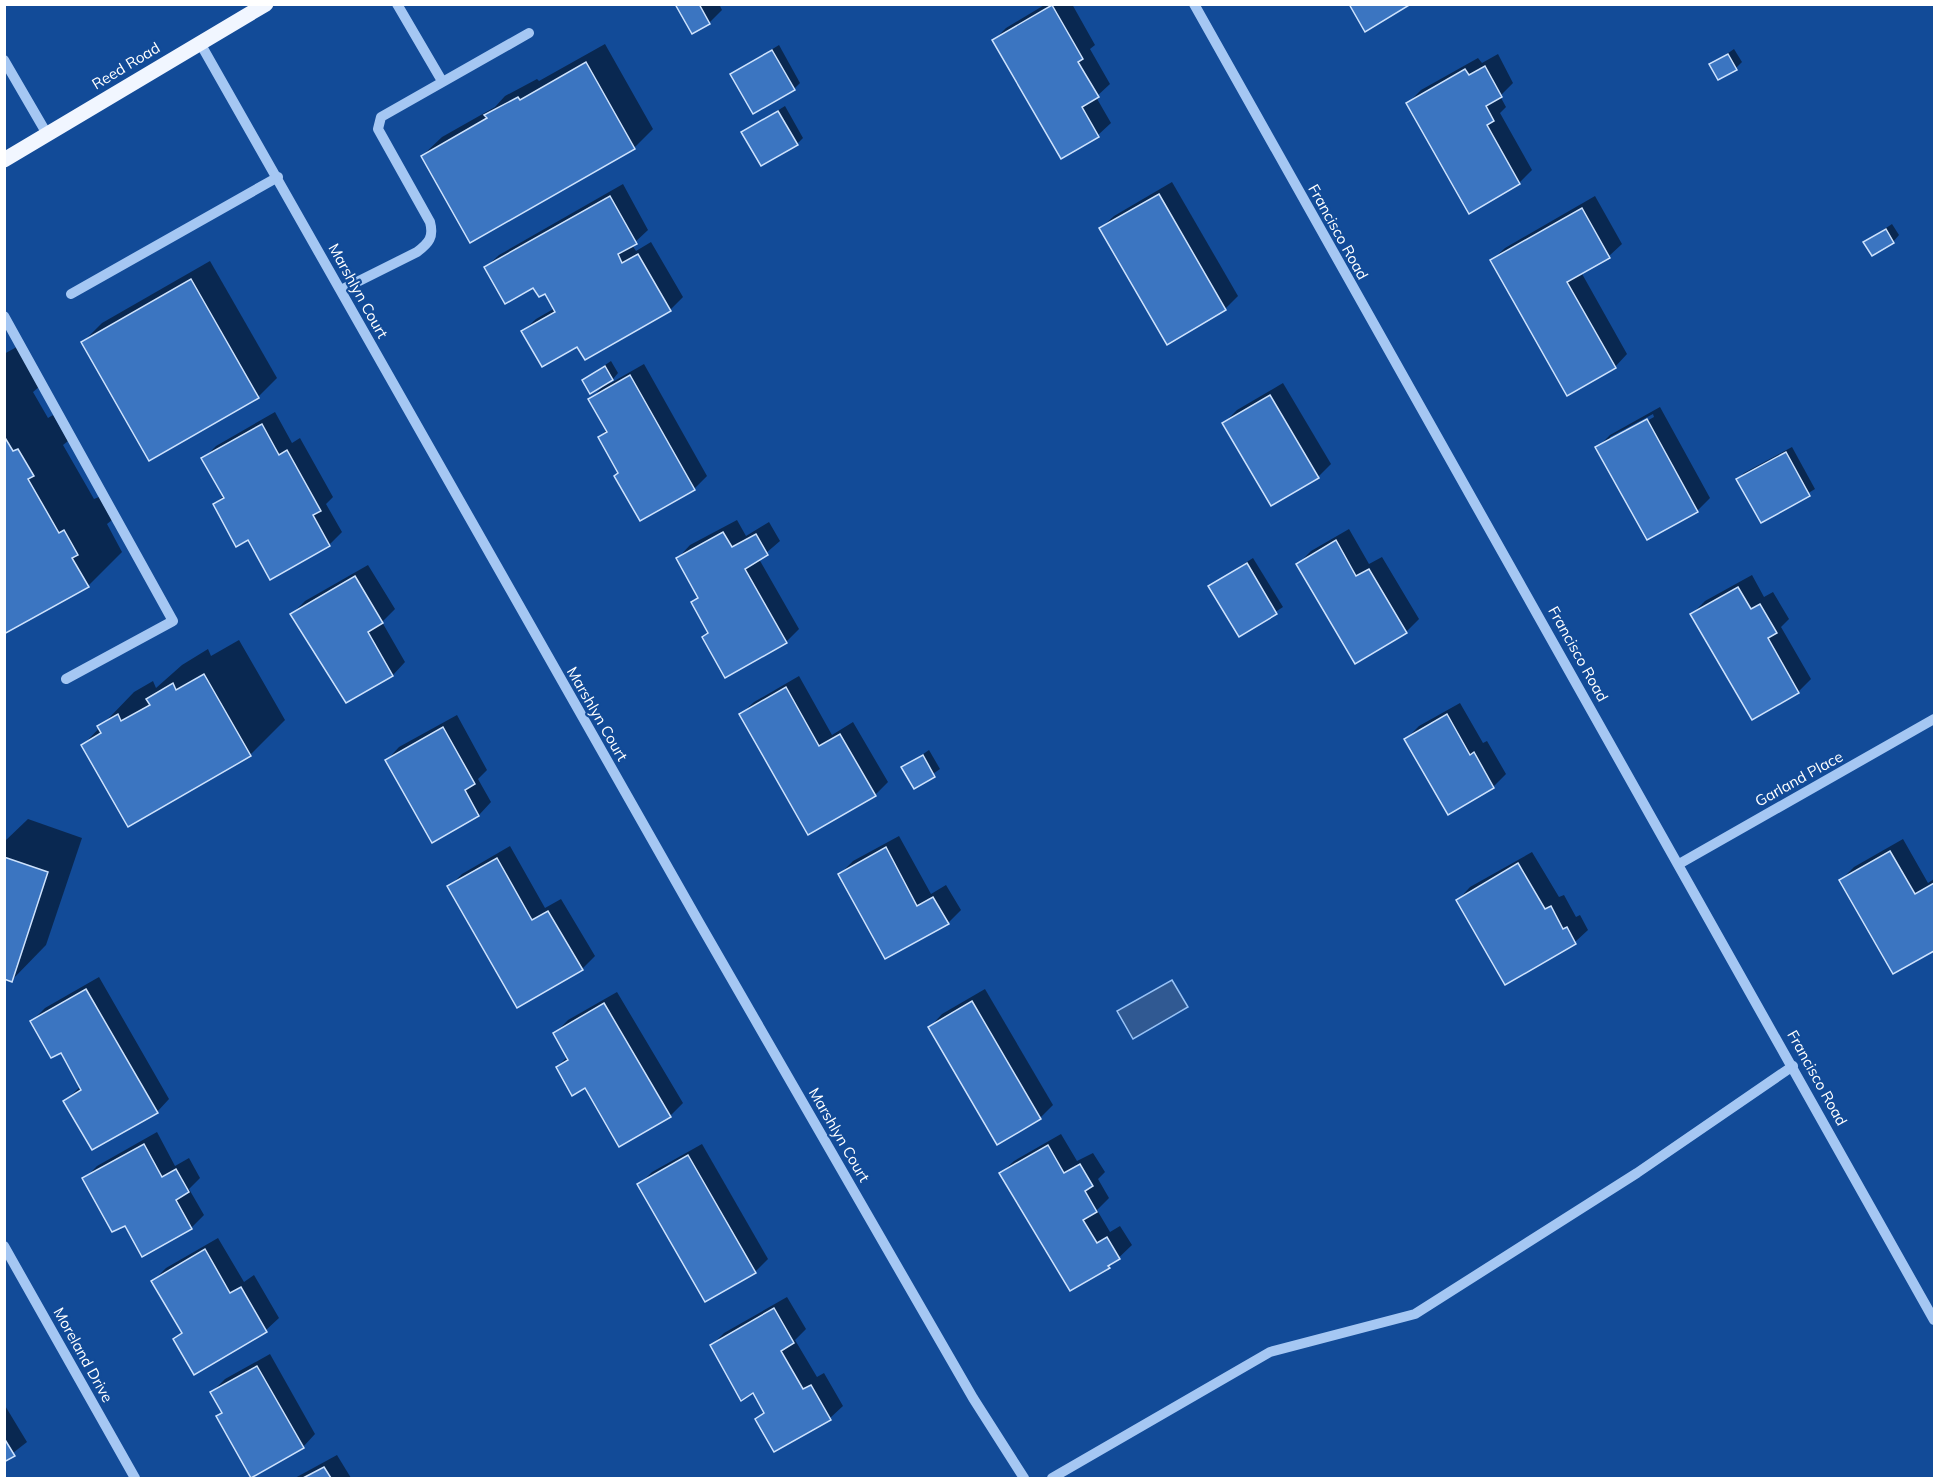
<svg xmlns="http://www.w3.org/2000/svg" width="1939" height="1483" viewBox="0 0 1939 1483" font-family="Mulish,sans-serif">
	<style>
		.water { fill: #305992; stroke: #97c2f6; stroke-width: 1.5 }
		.shadow { fill: #0007; fill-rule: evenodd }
		.building { fill: #3b75c1; stroke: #cde2fd; stroke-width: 1.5 }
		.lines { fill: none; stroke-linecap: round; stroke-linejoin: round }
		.minor { stroke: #a5c7f3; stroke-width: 10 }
		.major { stroke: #f1f6ff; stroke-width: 15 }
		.labels { text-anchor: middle; stroke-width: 4.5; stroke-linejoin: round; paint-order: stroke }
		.street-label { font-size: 15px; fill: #fff; stroke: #124b98 }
	</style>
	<rect width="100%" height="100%" fill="#124b98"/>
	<polygon class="water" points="1172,980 1188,1007 1133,1039 1117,1011"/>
	<g class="shadow">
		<polygon points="677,4 719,4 722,10 709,23 693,32"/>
		<polygon points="1046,4 1072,4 1095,45 1090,49 1110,84 1096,97 1111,123 1098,135 994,40 1006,28"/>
		<polygon points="605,44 653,129 634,148 422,156 442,137 495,107 505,96 537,79 539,81"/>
		<polygon points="779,45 800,83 794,89 732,74"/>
		<polygon points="1734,49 1742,62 1736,68 1711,65"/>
		<polygon points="1498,54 1513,83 1500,96 1506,107 1500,113 1532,170 1519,183 1408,103 1421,90 1478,58 1482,63"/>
		<polygon points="785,106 803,138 797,144 743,132"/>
		<polygon points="1172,182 1238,296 1225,309 1101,228 1114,216"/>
		<polygon points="623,184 648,230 632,245 636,251 651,242 683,297 670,310 577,345 523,331 536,319 555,308 545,292 486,267 499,255"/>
		<polygon points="1595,196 1622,244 1609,256 1581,272 1627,354 1615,367 1492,260 1505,248"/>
		<polygon points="1892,224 1899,235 1893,242 1865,242"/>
		<polygon points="210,261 277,378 258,397 82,343 102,323"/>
		<polygon points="22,344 39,387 33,392 48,418 53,415 68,441 63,445 94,499 99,497 112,520 107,524 122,552 88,586 4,633 4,354"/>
		<polygon points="611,361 618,373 609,384 644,364 707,476 694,489 620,473 600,437 607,429 590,400 606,383 583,380"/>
		<polygon points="1283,383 1331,464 1318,477 1224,423 1237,410"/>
		<path d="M1660 407 1710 498 1697 511 1648 538 1597 448 1610 435ZM1653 414 1654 417 1610 441V437Z"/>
		<polygon points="275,412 292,443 300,438 333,497 326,504 342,532 329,545 248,538 215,504 224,495 203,459 216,446"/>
		<polygon points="1792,447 1815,489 1762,521 1738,479 1744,473"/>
		<polygon points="737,520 746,536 769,522 780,541 759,559 799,629 786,642 709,632 693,602 699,596 678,558 690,545"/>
		<polygon points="1349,529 1369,564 1382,557 1419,619 1406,632 1298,564 1311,551"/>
		<polygon points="1253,558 1283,607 1240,635 1210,586"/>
		<polygon points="368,565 395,609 382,622 405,662 393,675 346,701 292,614 305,601"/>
		<polygon points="1752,575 1764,597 1773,592 1789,619 1781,627 1811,679 1798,692 1692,614 1705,601"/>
		<polygon points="239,640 285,720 250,755 129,825 83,745 134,692 153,681 156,688 182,665 208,649 211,656"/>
		<polygon points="799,676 832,735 853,722 888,782 875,795 741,714 754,702"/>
		<polygon points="1460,703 1483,743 1487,741 1506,774 1493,787 1406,739 1419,726"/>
		<polygon points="457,715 487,770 478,779 491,802 479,815 432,841 387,760 399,747"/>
		<polygon points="929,750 940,769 914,787 903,768"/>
		<polygon points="28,819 82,838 46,945 12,980 4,977 4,842"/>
		<polygon points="899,836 931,894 946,885 961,910 948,923 840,874 853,861"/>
		<polygon points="1903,839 1928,883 1934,879 1934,949 1894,972 1841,880 1854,867"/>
		<polygon points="510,846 545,908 561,899 595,956 582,969 449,887 462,874"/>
		<polygon points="1532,852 1559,897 1564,895 1576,917 1580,915 1588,930 1575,942 1506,983 1458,900 1470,887"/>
		<polygon points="99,977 169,1099 157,1112 65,1101 81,1086 61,1051 32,1021 45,1008"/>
		<polygon points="985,989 1053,1105 1040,1118 930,1027 942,1014"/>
		<polygon points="617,992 683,1103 670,1116 586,1086 557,1067 568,1056 555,1033 568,1020"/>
		<polygon points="157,1132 175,1166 189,1158 200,1178 189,1189 204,1215 191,1228 125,1224 84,1179 97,1166"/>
		<polygon points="1061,1134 1077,1161 1093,1153 1105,1172 1098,1179 1109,1198 1097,1210 1110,1232 1120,1226 1132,1245 1109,1267 1001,1173 1014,1161"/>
		<polygon points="702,1144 768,1259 755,1272 639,1185 652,1172"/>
		<polygon points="218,1238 244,1282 254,1275 279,1318 266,1330 194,1373 174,1339 183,1331 153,1281 166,1268"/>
		<polygon points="787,1297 806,1329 795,1340 817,1377 824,1373 843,1406 830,1418 757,1419 765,1411 754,1391 711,1346 724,1333"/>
		<polygon points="270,1354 315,1434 303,1447 218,1416 223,1412 212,1392 225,1379"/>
		<polygon points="4,1404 27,1442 4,1460"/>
		<polygon points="337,1455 351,1478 295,1478"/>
	</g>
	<g class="building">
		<polygon points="675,4 699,4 710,24 692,34"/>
		<polygon points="1349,4 1411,4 1365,32"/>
		<polygon points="1052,5 1083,59 1078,62 1099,97 1082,107 1099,137 1061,159 992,40"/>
		<polygon points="772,50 795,90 753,114 730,74"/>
		<polygon points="1728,54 1737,70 1718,80 1709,64"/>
		<polygon points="586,62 635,149 470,243 421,156 487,118 484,115 518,97 520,100"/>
		<polygon points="1485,66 1502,97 1486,106 1494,121 1487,125 1520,184 1469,214 1406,103 1465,69 1469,75"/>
		<polygon points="778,111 798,145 761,166 741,132"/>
		<polygon points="1159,194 1226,310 1167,345 1099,228"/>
		<polygon points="610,196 637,244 618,254 622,263 638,254 671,311 585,360 577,347 542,367 521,331 555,312 545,294 539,297 533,288 505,304 484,267"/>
		<polygon points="1582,208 1610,258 1567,282 1616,368 1567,396 1490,260"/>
		<polygon points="1886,229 1894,243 1872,256 1863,242"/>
		<polygon points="191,279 259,398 149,461 81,342"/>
		<polygon points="605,366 613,380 590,394 582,380"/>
		<polygon points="630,375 695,490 640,521 614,476 618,473 598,437 607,432 588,399"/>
		<polygon points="1270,395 1319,478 1271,506 1222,423"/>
		<polygon points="1647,419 1698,512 1647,540 1595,447"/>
		<polygon points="262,424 279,455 287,450 321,511 313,515 330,546 270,580 248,540 236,547 213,504 224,498 201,458"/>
		<polygon points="4,436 13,451 18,449 34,476 28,479 59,533 64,530 78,555 72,558 89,587 4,634"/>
		<polygon points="1786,452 1810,496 1761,523 1736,479"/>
		<polygon points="723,532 732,547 756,534 768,555 745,569 787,643 725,678 702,637 708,633 691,602 698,598 676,558"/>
		<polygon points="1336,540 1356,576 1369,569 1407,633 1355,664 1296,564"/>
		<polygon points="1247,563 1277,614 1239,637 1208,586"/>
		<polygon points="355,576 383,623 368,632 393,676 346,703 290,614"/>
		<polygon points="1738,587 1751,609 1760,604 1777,633 1768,638 1799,693 1752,720 1690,614"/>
		<polygon points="204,674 251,756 128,827 81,745 101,733 97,726 118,714 121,721 150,705 146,699 173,683 176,690"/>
		<polygon points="786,687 819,746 840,734 876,796 808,835 739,714"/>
		<polygon points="1447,714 1470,755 1474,752 1494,788 1448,815 1404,739"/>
		<polygon points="443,727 475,784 465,790 479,816 432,843 385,760"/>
		<polygon points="923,755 935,777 914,789 901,767"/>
		<polygon points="886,847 917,906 933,897 949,924 885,959 838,874"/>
		<polygon points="1890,851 1915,894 1934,883 1934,951 1893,974 1839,880"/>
		<polygon points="4,857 48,872 12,982 4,979"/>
		<polygon points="497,858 532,920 548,911 583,970 517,1008 447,886"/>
		<polygon points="1518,863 1545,909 1551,906 1563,929 1567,927 1576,944 1505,985 1456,900"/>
		<polygon points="86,989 158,1113 92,1150 63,1101 81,1090 61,1053 51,1058 30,1021"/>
		<polygon points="972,1001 1041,1119 997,1145 928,1027"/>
		<polygon points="604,1003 671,1117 619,1147 585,1088 572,1096 556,1067 568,1060 553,1033"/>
		<polygon points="144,1144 162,1177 176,1169 189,1192 176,1200 192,1229 142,1257 125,1226 112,1232 82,1178"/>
		<polygon points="1048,1145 1064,1173 1080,1164 1093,1186 1085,1191 1097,1212 1083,1220 1097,1243 1107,1237 1120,1259 1108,1266 1110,1268 1070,1291 999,1173"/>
		<polygon points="688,1155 756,1273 705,1302 637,1184"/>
		<polygon points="205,1249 230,1293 241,1287 267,1332 194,1375 173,1339 182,1333 151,1281"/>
		<polygon points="774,1308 794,1343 781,1351 803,1389 811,1385 831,1420 774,1452 755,1419 764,1413 753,1393 741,1401 710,1345"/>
		<polygon points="257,1366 304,1448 251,1478 216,1416 222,1413 210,1392"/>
		<polygon points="4,1438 15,1456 4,1462"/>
		<polygon points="324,1467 331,1478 303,1478"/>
	</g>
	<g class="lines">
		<g class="minor">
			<polyline points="397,4 442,81"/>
			<polyline points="1194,4 1934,1320"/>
			<polyline points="200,43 700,924 973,1398 1024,1478"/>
			<polyline points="4,60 47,134"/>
			<path d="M341 290 417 252C429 243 434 237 430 222L378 129 381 117 529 33"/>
			<polyline points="71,294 278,177"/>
			<polyline points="4,316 173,621 66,679"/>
			<polyline points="1679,864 1934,719"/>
			<polyline points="4,1246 135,1478"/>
			<polyline points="1052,1478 1270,1352 1415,1314 1637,1173 1793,1066"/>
		</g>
		<polyline class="major" points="4,160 266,4"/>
	</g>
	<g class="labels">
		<g class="street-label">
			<text transform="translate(126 66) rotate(-31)" y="5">Reed Road</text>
			<text transform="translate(1338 232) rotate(61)" y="5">Francisco Road</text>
			<text transform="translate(358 291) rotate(61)" y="5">Marshlyn Court</text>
			<text transform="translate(1578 654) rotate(61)" y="5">Francisco Road</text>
			<text transform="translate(597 714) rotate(60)" y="5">Marshlyn Court</text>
			<text transform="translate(1799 779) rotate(-29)" y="5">Garland Place</text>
			<text transform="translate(1817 1078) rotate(61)" y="5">Francisco Road</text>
			<text transform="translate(839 1135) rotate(60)" y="5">Marshlyn Court</text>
			<text transform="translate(83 1355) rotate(61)" y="5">Moreland Drive</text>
		</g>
	</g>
	<rect width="1939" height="1483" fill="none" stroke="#ffffff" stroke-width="12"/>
</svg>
